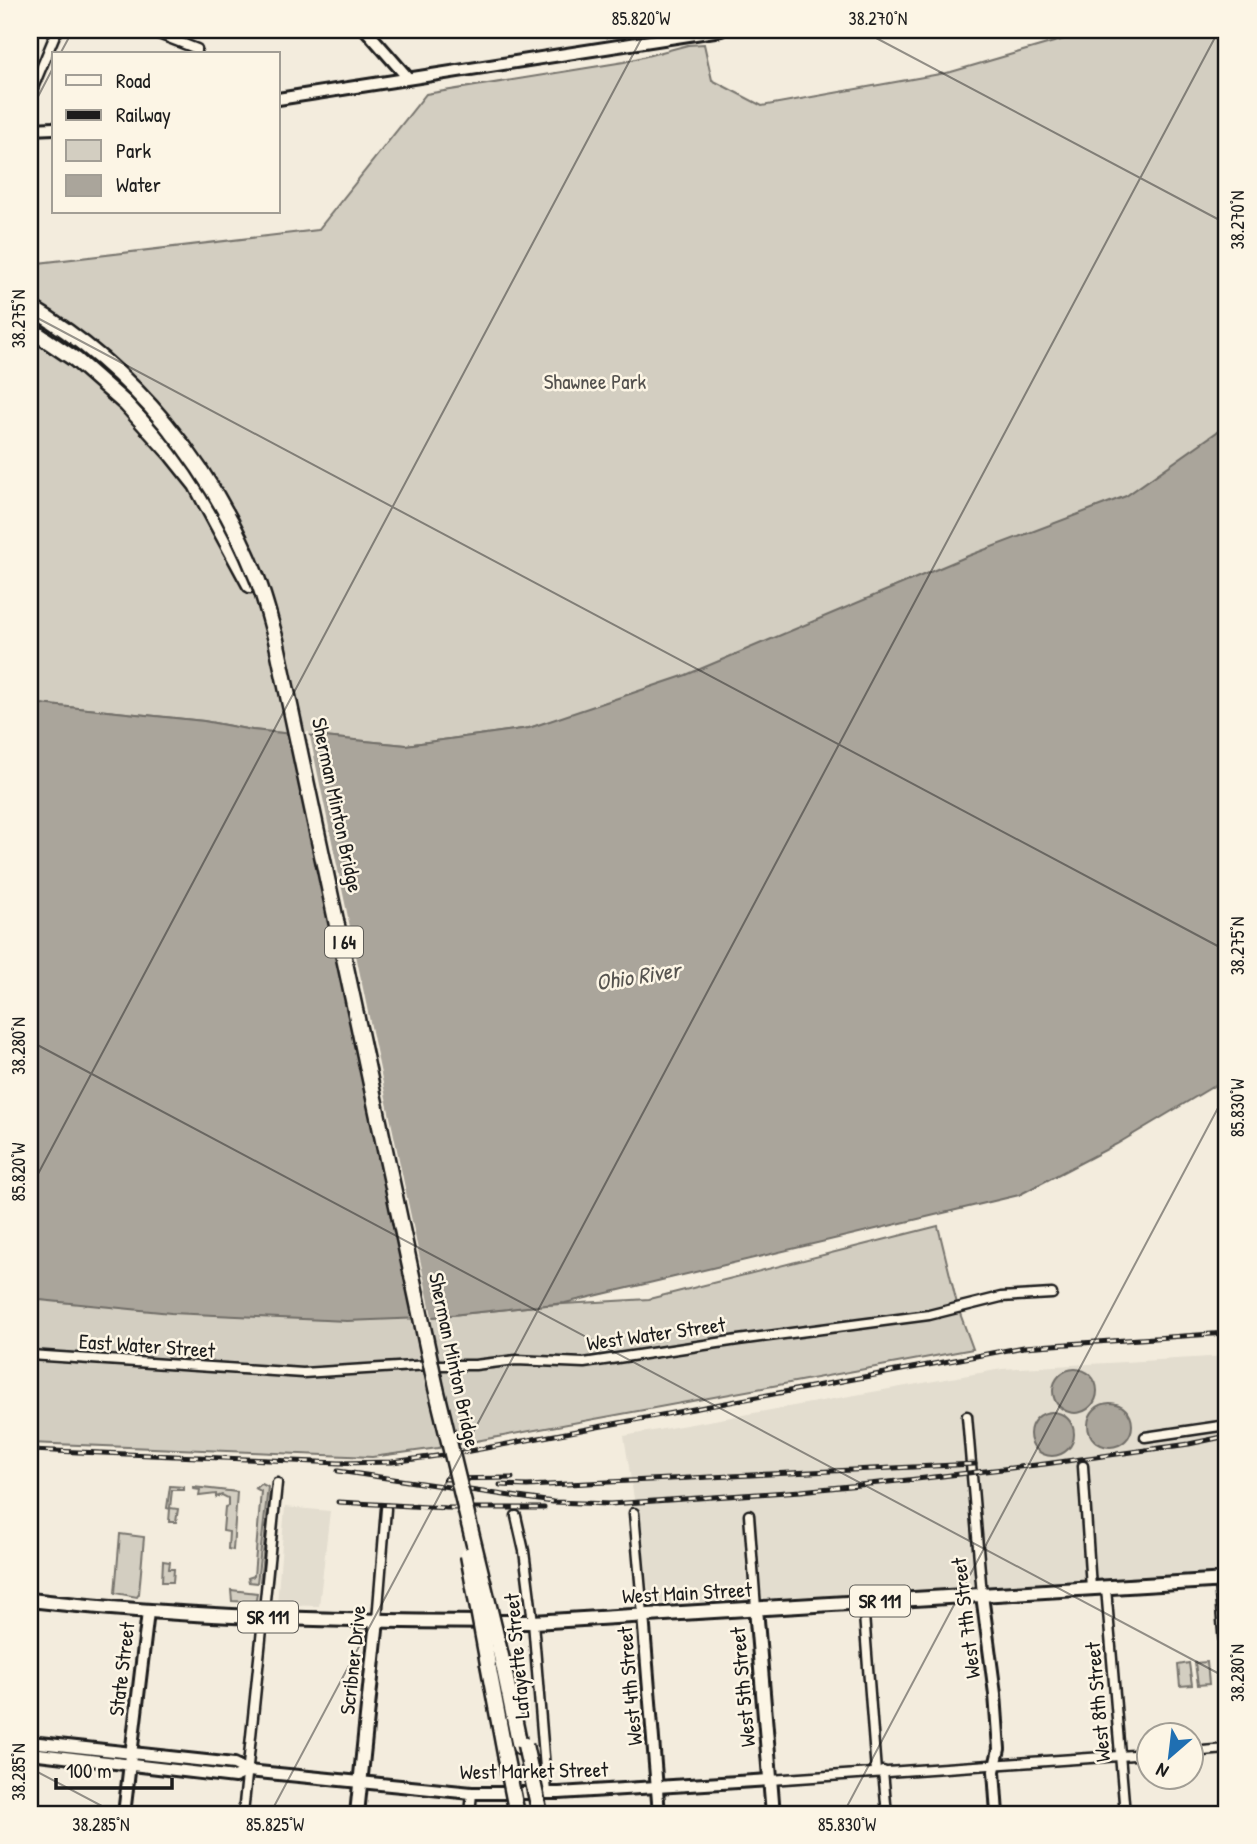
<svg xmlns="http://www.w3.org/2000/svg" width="1257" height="1844" viewBox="0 0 1257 1844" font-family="'Patrick Hand',sans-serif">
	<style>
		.built { fill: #e3ddcf }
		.green { fill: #d3cec1; stroke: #78756e; stroke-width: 2 }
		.water { fill: #aaa59b; stroke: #716e68; stroke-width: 2 }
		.pier { fill: #f3ecdd }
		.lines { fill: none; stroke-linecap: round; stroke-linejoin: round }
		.street-casing { stroke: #1c1c1c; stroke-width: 13 }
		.secondary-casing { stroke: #1c1c1c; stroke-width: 16 }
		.primary-casing { stroke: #1c1c1c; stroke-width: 18 }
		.highway-casing { stroke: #1c1c1c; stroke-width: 19 }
		.street { stroke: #fcf5e5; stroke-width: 8 }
		.secondary { stroke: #fcf5e5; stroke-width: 10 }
		.primary { stroke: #fcf5e5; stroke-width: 12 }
		.highway { stroke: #fcf5e5; stroke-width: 14 }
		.rail-casing { stroke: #1c1c1c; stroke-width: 5 }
		.rail { stroke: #fcf5e5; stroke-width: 2.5; stroke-dasharray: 8; stroke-linecap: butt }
		.highway-bridge-casing { stroke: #1c1c1c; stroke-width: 19; stroke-linecap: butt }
		.highway-bridge { stroke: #fcf5e5; stroke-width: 14 }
		.ticks { fill: none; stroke: #1c1c1c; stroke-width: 2; stroke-opacity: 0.45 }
		.labels { text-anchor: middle; stroke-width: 5; stroke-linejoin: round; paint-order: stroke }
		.shield { fill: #fcf5e5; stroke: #5f5d58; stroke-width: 2 }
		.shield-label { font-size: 19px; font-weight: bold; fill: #1c1c1c }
		.park-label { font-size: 21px; fill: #53514e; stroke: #fcf5e5 }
		.street-label { font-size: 21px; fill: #1c1c1c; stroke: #fcf5e5 }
		.water-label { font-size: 23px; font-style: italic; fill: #55534f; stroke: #fcf5e5 }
		.neatline { fill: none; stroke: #1c1c1c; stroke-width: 2.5 }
		.ticks-label { font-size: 18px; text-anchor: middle; fill: #1c1c1c }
	</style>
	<rect width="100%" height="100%" fill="#f3ecdd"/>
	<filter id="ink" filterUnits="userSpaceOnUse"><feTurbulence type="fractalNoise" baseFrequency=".0143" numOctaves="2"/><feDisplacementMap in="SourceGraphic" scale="14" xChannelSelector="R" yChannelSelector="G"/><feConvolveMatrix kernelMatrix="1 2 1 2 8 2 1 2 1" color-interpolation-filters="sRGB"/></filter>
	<g filter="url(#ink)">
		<g class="built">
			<polygon points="1227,1356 1227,1572 651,1605 624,1436 1002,1369"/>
			<polygon points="285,1507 330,1511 319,1606 277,1605"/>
		</g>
		<g class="green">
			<polygon points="1095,30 1227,30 1227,436 1066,537 863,623 529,728 406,745 252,730 204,721 30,703 30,264 318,230 426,94 624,62 688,45 704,44 712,80 762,106 951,72"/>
			<polygon points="938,1226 958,1308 973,1349 438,1448 372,1457 30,1443 30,1299 423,1318 546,1305 649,1299"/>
			<polygon points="262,1484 268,1487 257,1583 249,1582 248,1578 254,1576 261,1491 255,1488"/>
			<polygon points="170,1486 184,1487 184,1490 172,1490 170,1508 178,1509 176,1522 169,1522 170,1509 167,1508"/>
			<polygon points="193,1487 237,1492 233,1550 228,1549 229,1532 223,1531 225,1507 228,1506 228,1498 222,1495 216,1497 216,1494 199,1496 200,1490 193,1489"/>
			<polygon points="270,1489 271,1493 262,1578 260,1582"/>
			<polygon points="120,1534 144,1537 139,1594 137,1597 115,1593"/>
			<polygon points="163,1561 170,1562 169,1569 174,1569 173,1582 162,1582"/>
			<polygon points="231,1590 257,1593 256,1600 253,1602 232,1601"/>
			<polygon points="1207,1662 1209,1684 1198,1685 1195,1663"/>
			<polygon points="1189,1663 1192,1685 1180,1686 1178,1665"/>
		</g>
		<g class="water">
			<polygon points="1227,425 1227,1078 1117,1144 1019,1195 565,1303 423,1318 347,1321 171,1313 30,1299 30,703 204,721 252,730 406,745 529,728 686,675 968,556 1126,496"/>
			<circle cx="1075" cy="1391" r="22"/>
			<circle cx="1110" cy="1425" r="22"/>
			<circle cx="1052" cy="1434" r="22"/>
		</g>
		<polygon class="pier" points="292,730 309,732 433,1321 416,1322"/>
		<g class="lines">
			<defs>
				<g id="street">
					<polyline points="148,30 197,49"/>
					<polyline points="30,95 57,30"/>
					<polyline points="30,1355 303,1373 429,1365 475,1365 516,1360 584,1363 738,1340 929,1315 1001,1297 1052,1294"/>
					<polyline points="967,1416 982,1595"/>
					<polyline points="1145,1437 1227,1425"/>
					<polyline points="1083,1466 1091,1588"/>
					<polyline points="634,1513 643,1615"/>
					<polyline points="749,1515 756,1608"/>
					<polyline points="516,1516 524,1551 533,1622 547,1793"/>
					<polyline points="1219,1581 1227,1684"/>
					<polyline points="1106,1588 1125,1814"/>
					<polyline points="863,1602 876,1772"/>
					<polyline points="377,1620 386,1509"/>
					<polyline points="30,1623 32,1600"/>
					<polyline points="1190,1752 1227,1749"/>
					<polyline points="883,1771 887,1814"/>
					<polyline points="770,1780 1148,1754"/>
					<polyline points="243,1814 277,1483"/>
					<polyline points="470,1814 472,1793"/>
				</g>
				<g id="secondary">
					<polyline points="366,30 408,78"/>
					<polyline points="278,99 721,30"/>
					<polyline points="30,129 54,128"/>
					<polyline points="982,1595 995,1694 999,1749 994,1771 997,1814"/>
					<polyline points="643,1615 659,1814"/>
					<polyline points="30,1742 234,1764 248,1771 472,1793 559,1793 770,1780"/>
					<polyline points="30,1753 235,1777 248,1771"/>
					<polyline points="124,1814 148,1612"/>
				</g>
				<g id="primary">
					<path d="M30 1600C197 1619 365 1622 533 1622L1227 1580"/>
					<polyline points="756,1608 773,1814"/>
					<polyline points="357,1814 377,1620"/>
				</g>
				<g id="highway">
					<polyline points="30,329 76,360 126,404 172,455 196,485 250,585"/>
					<polyline points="488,1664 505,1754"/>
					<polyline points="503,1664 520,1747"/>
				</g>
			</defs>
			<use href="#street" class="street-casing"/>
			<use href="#secondary" class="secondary-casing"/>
			<use href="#primary" class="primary-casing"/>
			<use href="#highway" class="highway-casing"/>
			<use href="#street" class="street"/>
			<use href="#secondary" class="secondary"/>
			<use href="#primary" class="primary"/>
			<use href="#highway" class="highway"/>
			<defs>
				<g id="rail">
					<polyline points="30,1450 340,1463 392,1462 459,1453 1024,1347 1227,1333"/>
					<polyline points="338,1471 553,1502 610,1504 801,1491 908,1480 1045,1464 1189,1444 1227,1436"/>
					<polyline points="445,1479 512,1478"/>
					<polyline points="500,1485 527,1486 975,1464"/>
					<polyline points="338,1502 447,1508 544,1508"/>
				</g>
			</defs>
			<use href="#rail" class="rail-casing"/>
			<use href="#rail" class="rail"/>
			<defs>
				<g id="highway-bridge">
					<path d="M30 307C134 369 212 466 257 578 265 598 270 620 276 640L436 1388 503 1664"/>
					<polyline points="468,1555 488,1664"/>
					<polyline points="525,1745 540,1814"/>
					<polyline points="505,1754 517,1814"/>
				</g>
			</defs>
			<use href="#highway-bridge" class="highway-bridge-casing"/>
			<use href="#highway-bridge" class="highway-bridge"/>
		</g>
	</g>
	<path class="ticks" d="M861 30 1227 224M60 54 73 30M30 112 54 66M30 314 1227 951M30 1041 1227 1678M30 1189 646 30M30 1768 117 1814M270 1814 1219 30M843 1814 1227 1091"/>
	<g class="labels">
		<g class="shield">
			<rect x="325" y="926.5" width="38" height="31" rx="5"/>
			<rect x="850" y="1585.5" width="60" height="31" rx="5"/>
			<rect x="238" y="1601.5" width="60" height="31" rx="5"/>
		</g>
		<g class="shield-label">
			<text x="344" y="949">I 64</text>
			<text x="880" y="1608">SR 111</text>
			<text x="268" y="1624">SR 111</text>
		</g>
		<g class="park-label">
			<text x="595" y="389">Shawnee Park</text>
		</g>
		<g class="street-label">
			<text transform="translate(337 805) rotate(78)" y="7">Sherman Minton Bridge</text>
			<text transform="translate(656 1334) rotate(-8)" y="7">West Water Street</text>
			<text transform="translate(147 1346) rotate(4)" y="7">East Water Street</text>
			<text transform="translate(454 1360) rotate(78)" y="7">Sherman Minton Bridge</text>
			<text transform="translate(687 1593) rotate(-3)" y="7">West Main Street</text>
			<text transform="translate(966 1618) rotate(-97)" y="7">West 7th Street</text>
			<text transform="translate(517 1656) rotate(-95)" y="7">Lafayette Street</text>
			<text transform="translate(353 1660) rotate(-84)" y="7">Scribner Drive</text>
			<text transform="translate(122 1669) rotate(-83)" y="7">State Street</text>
			<text transform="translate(630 1686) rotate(-95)" y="7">West 4th Street</text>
			<text transform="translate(743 1687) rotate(-95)" y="7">West 5th Street</text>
			<text transform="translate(1098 1702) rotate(-95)" y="7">West 8th Street</text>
			<text transform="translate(534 1771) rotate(-1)" y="7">West Market Street</text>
		</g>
		<g class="water-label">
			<text transform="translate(638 976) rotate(-9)" y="8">Ohio River</text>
		</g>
	</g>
	<rect width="1257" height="1844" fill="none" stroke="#fcf5e5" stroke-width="77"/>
	<rect x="52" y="52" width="228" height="161" fill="#fcf5e5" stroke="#a29e95" stroke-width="2"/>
	<rect x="66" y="75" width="35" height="10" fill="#fcf5e5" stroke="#a29e95" stroke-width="2"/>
	<text x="116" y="88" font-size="21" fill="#1c1c1c">Road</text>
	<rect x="66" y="110" width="35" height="10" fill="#1c1c1c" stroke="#a29e95" stroke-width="2"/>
	<text x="116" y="122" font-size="21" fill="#1c1c1c">Railway</text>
	<rect x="66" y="140" width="35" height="21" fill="#d3cec1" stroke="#a29e95" stroke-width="2"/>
	<text x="116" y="158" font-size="21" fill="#1c1c1c">Park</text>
	<rect x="66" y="175" width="35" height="21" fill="#aaa59b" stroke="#a29e95" stroke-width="2"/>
	<text x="116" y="192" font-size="21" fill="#1c1c1c">Water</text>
	<g transform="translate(1170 1756) rotate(208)"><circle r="33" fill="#fcf5e5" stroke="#a29e95" stroke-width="2"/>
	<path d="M0-5L12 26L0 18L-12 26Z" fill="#1f6fb2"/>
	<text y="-10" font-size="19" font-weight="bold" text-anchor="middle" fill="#1c1c1c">N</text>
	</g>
	<path d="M56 1778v10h116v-10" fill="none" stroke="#1c1c1c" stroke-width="3.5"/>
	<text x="66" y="1778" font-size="21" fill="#1c1c1c" stroke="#fcf5e5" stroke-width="5" paint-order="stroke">100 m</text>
	<rect x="38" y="38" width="1180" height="1768" class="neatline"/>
	<g class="ticks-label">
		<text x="641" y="25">85.820°W</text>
		<text x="878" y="25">38.270°N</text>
		<text transform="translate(1238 220) rotate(-90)" y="6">38.270°N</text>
		<text transform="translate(19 319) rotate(-90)" y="6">38.275°N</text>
		<text transform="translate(1238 946) rotate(-90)" y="6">38.275°N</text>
		<text transform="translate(19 1046) rotate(-90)" y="6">38.280°N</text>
		<text transform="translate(1238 1108) rotate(-90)" y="6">85.830°W</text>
		<text transform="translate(19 1172) rotate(-90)" y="6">85.820°W</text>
		<text transform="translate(1238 1673) rotate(-90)" y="6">38.280°N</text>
		<text transform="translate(19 1772) rotate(-90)" y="6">38.285°N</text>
		<text x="101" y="1831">38.285°N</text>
		<text x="275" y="1831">85.825°W</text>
		<text x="847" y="1831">85.830°W</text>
	</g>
</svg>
